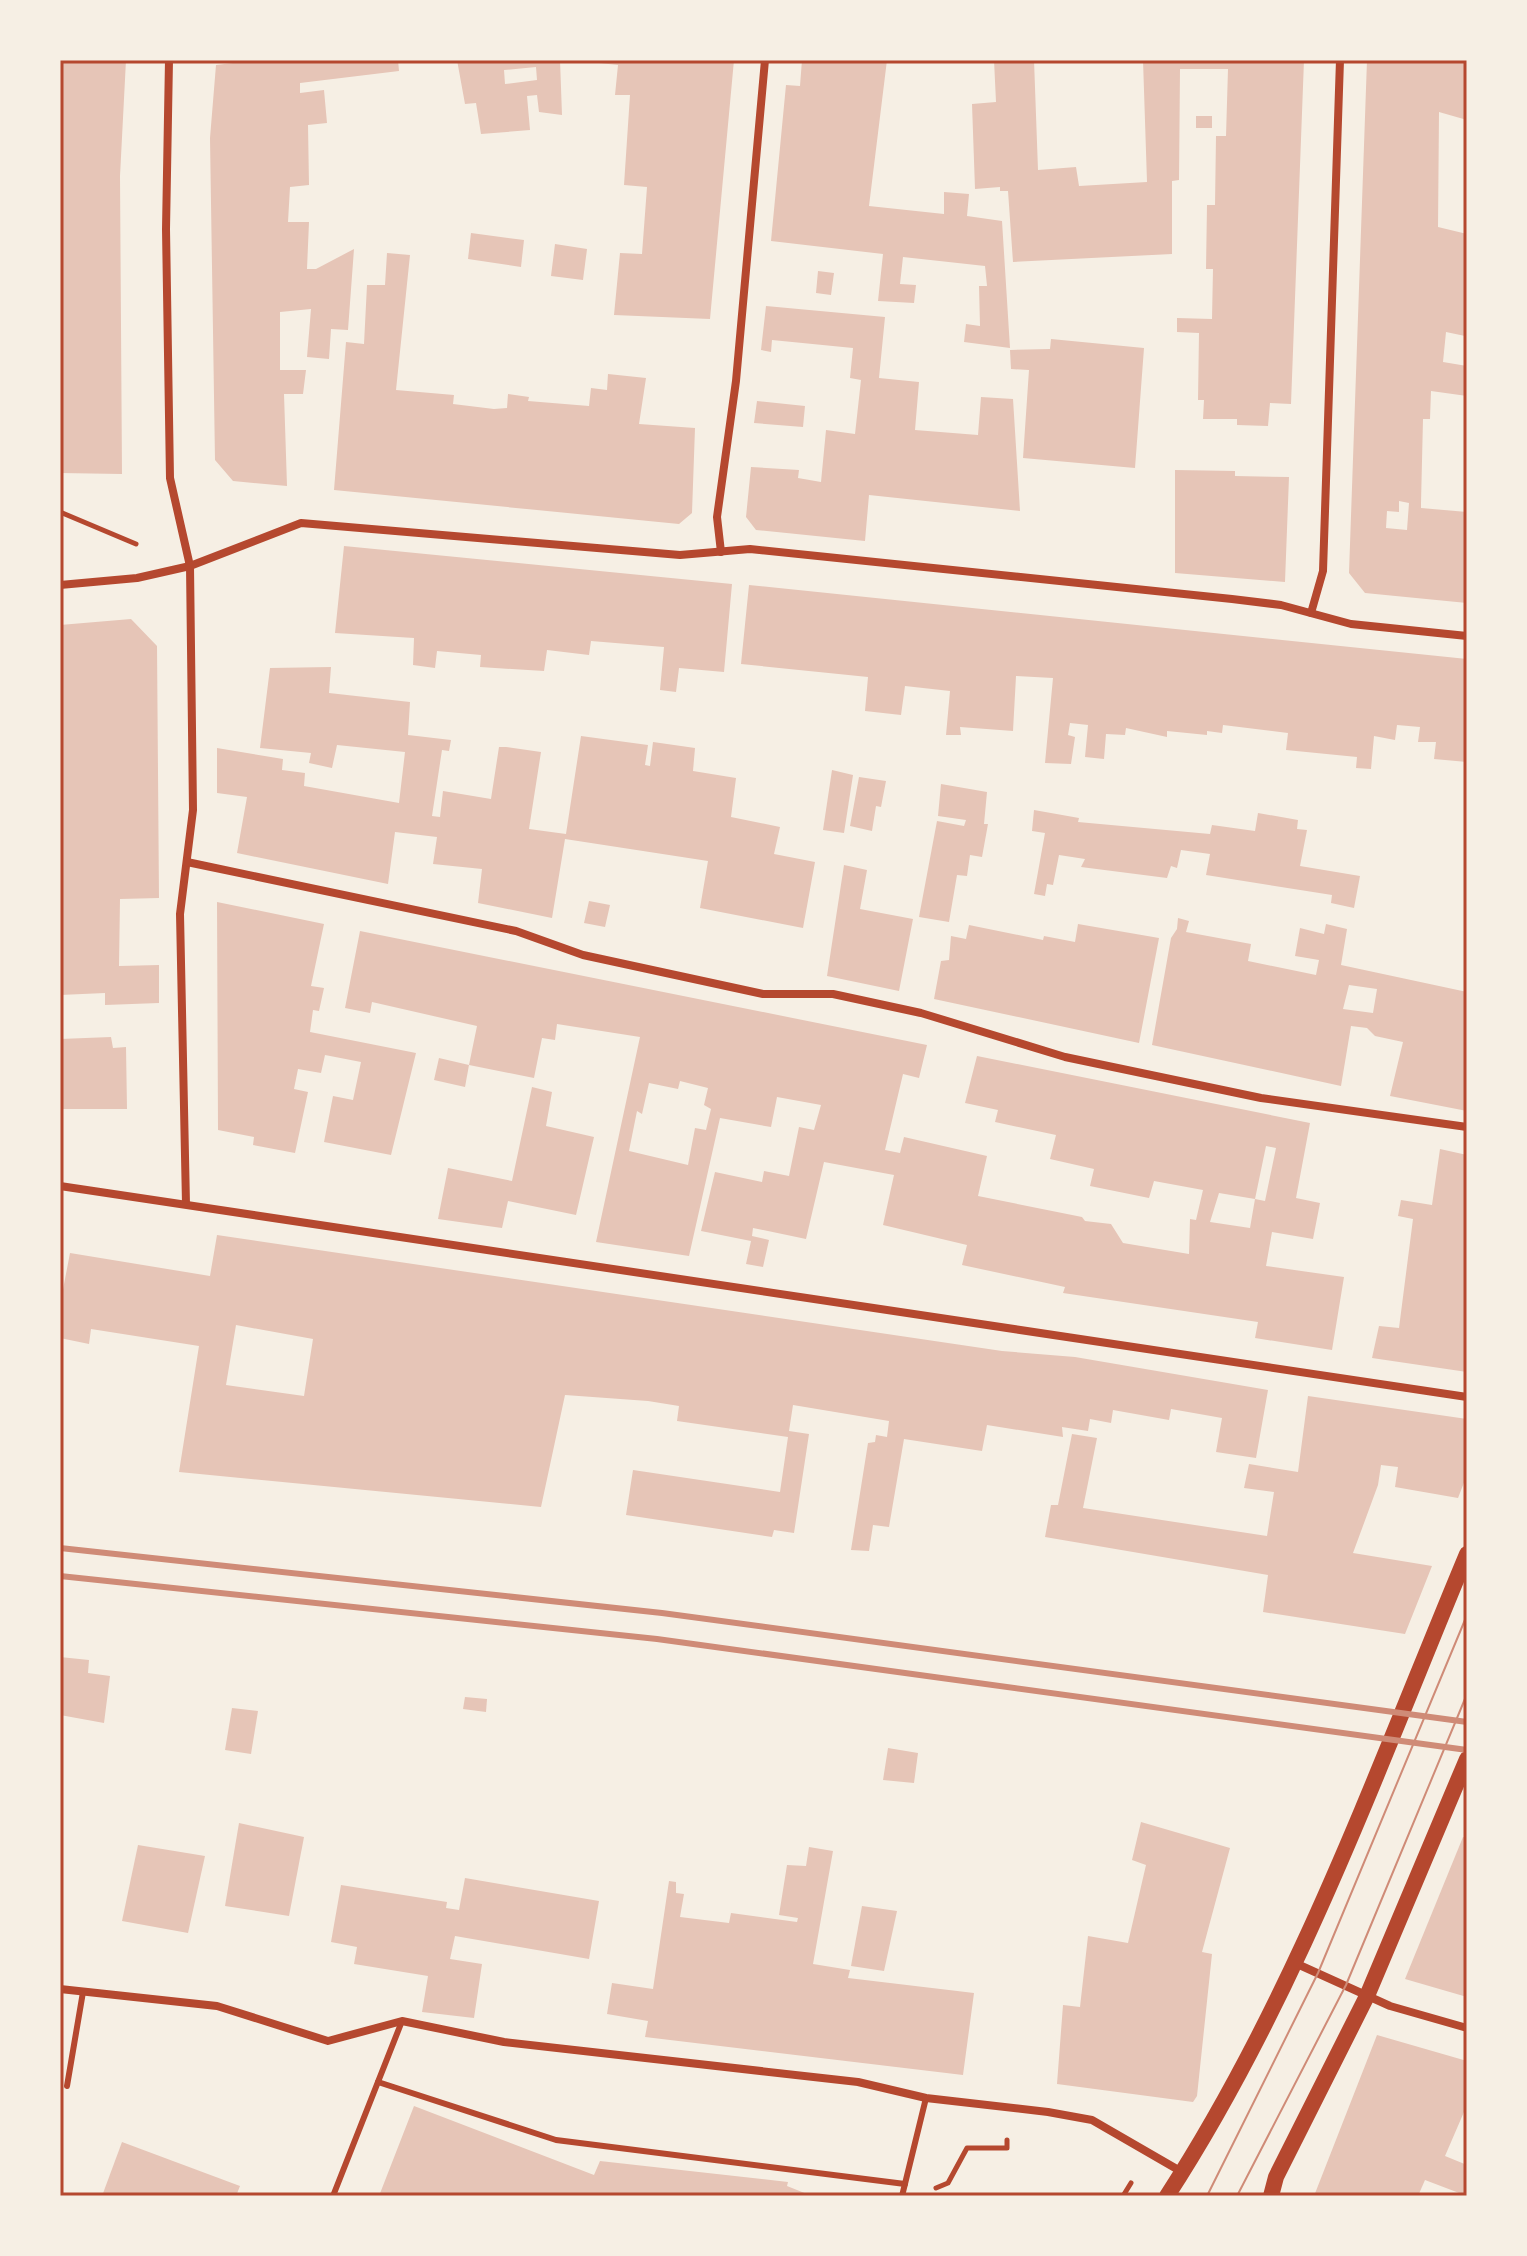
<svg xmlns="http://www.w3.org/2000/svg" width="1527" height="2256" viewBox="0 0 1527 2256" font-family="Overpass,sans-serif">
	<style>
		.building { fill: #e6c5b7; fill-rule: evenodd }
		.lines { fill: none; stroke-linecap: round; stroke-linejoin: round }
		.path { stroke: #b5482f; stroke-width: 5 }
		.service { stroke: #b5482f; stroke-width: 6 }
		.minor { stroke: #b5482f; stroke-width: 8 }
		.secondary { stroke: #b5482f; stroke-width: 16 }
		.tram { stroke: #cf8b77; stroke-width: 2 }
		.rail { stroke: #cf8b77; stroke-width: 6 }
		.neatline { fill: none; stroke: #b5482f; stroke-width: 3 }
	</style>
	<rect width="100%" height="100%" fill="#f6efe4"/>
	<g class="building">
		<polygon points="60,60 126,60 120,176 122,474 60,473"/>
		<polygon points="259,60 398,60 399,71 300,83 300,93 324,90 327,123 308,125 309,185 290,187 288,222 309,222 307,269 316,269 354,249 348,330 331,329 329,359 307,357 311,309 280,312 280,370 306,370 303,394 284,394 287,486 233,481 215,460 210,138 216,65"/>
		<path d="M457 60H560L562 115 539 112 537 95 527 96 530 130 481 134 476 103 465 104ZM536 67 537 80 505 84 504 70Z"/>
		<polygon points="599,60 734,60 710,319 614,315 620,253 642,254 647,187 624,185 630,95 615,95 618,65 599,63"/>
		<polygon points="802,60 887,60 869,206 944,214 944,192 969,194 967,216 1002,221 1010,348 964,342 966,324 980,326 979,286 987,286 985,266 903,257 900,284 916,285 914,303 878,301 883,254 771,241 786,85 800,86"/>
		<polygon points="994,60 1034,60 1038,170 1076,167 1079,186 1147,182 1143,60 1304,60 1291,404 1270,403 1268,426 1237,425 1237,419 1203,419 1204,400 1198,400 1199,333 1177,332 1177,318 1212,319 1213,269 1206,269 1207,205 1215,205 1216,136 1226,136 1228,69 1180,69 1179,180 1172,181 1172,254 1013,262 1008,191 1000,191 1000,187 975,189 972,104 996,102"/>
		<path d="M1367 60H1467V120L1439 112 1438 227 1467 234V326L1465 336 1446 332 1443 362 1467 366V396L1431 391 1430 419H1423L1421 503V508L1467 512V603L1365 593 1349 573ZM1399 501 1409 503 1407 530 1386 528 1387 511 1399 512Z"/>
		<rect x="1196" y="116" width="16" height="12"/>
		<polygon points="471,233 524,240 521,267 468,259"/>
		<polygon points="555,244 587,249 583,280 551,276"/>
		<polygon points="387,253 410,255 396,390 454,395 453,404 494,409 507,408 508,394 529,397 528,401 589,406 591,388 607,390 608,374 646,378 639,424 695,428 692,513 679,524 334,490 346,342 364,344 367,285 385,285"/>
		<polygon points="818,271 834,273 831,295 816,293"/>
		<polygon points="766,306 885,317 879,378 919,382 915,430 978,435 981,397 1013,399 1020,511 869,495 865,541 756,530 746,517 751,467 799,470 798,478 821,482 826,430 855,434 861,380 850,378 853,348 772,340 771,352 761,350"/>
		<polygon points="1051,339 1144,348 1135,468 1023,458 1029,370 1011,369 1010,350 1050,349"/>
		<polygon points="757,401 805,406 803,427 754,423"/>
		<polygon points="1175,470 1235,471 1235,476 1289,477 1285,582 1175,573"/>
		<polygon points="344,546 732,584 724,672 679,668 676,692 660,690 664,647 591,641 589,655 547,650 544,671 480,667 481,655 437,651 435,668 413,665 414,638 335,633"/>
		<polygon points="749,585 1467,659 1467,762 1434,759 1436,742 1418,742 1420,727 1397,725 1395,740 1374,736 1371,769 1356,768 1357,757 1286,750 1288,733 1223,725 1222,733 1207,731 1207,735 1167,731 1167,737 1126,728 1125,735 1106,734 1104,759 1085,757 1088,725 1070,723 1068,735 1075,737 1071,764 1045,763 1053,678 1016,676 1013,731 960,727 961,735 946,735 950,691 905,686 901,715 865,711 868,677 741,664"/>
		<polygon points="131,619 157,646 159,898 120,899 119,966 159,965 159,1003 105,1005 105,993 60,995 60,625"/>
		<polygon points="331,667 329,693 410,702 408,735 451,740 449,751 442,750 432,816 440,817 443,791 491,799 499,747 506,747 541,752 529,829 566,834 581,736 648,745 645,765 650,766 653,742 695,748 693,771 736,778 731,817 780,827 774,854 815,862 803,928 700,908 708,861 565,839 552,918 478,903 482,869 433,864 437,837 395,832 388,884 237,853 247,797 217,793 217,748 283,759 282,770 305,773 304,786 399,803 405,752 337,745 332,768 309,763 311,753 260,748 270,668"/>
		<polygon points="832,770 853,775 844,833 823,830"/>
		<polygon points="859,777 886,781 881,807 876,806 872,831 850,826"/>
		<polygon points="941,784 987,792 984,824 988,824 982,857 970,855 967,876 957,875 949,922 919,917 937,821 964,826 966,820 938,816"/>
		<polygon points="1034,810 1079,818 1078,822 1210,834 1212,825 1255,831 1258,813 1298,820 1297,829 1307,830 1300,866 1360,876 1354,908 1331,903 1332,895 1206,875 1210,854 1181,850 1177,868 1171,866 1167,878 1081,867 1085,859 1059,855 1053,885 1047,884 1045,896 1034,894 1045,833 1032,831"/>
		<polygon points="844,865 867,870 860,909 913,919 899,991 827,976"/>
		<polygon points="589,901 610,905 605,927 584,923"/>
		<polygon points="217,902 324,924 311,986 324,988 319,1011 313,1010 310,1032 416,1053 391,1155 324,1142 333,1096 353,1100 361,1062 325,1055 321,1073 298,1069 294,1089 308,1092 295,1153 253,1145 254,1137 218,1130"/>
		<path d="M1178 918 1189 921 1186 932 1251 944 1248 961 1316 975 1319 960 1295 956 1300 928 1324 934 1326 924 1347 929 1341 965 1467 992V1111L1390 1096 1403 1042 1375 1036 1367 1028 1351 1026 1341 1086 1152 1045 1171 938 1177 929ZM1349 985 1377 989 1373 1013 1343 1009Z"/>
		<polygon points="1078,924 1159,938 1139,1043 934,999 941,961 949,960 951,936 966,939 969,925 1043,940 1044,936 1075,942"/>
		<path d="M360 931 927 1045 919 1078 903 1074 885 1150 900 1153 904 1137 987 1156 978 1196 1082 1217 1085 1221 1111 1224 1123 1243 1189 1254 1190 1219 1196 1220 1203 1190 1154 1181 1149 1198 1090 1186 1094 1169 1050 1159 1056 1135 995 1122 998 1110 965 1103 977 1056 1310 1123 1296 1198 1320 1203 1313 1239 1272 1232 1266 1266 1344 1277 1332 1350 1255 1338 1258 1322 1063 1293 1065 1287 962 1265 967 1245 883 1225 894 1175 824 1162 806 1239 753 1228 752 1236 769 1240 763 1267 746 1264 751 1241 701 1231 715 1172 762 1182 764 1171 789 1176 799 1127 814 1130 821 1105 777 1097 771 1127 720 1118 689 1256 596 1242 640 1037 557 1024 555 1040 542 1038 534 1078 469 1065 477 1026 372 1002 370 1013 345 1008ZM680 1081 708 1088 704 1105 711 1109 706 1130 695 1128 688 1165 629 1151 637 1111 642 1114 649 1083 678 1089ZM1266 1146 1276 1148 1265 1201 1255 1199 1250 1228 1210 1222 1219 1193 1255 1199Z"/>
		<polygon points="111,1037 113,1048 126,1047 127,1109 60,1109 60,1039"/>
		<polygon points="439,1058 469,1065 465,1087 434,1080"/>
		<polygon points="532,1087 552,1092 546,1126 594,1137 576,1215 508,1201 502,1228 438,1219 448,1168 512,1181"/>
		<polygon points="1440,1149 1467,1155 1467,1372 1372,1358 1379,1326 1399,1328 1413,1219 1398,1216 1401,1200 1432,1205"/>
		<path d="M217 1235 1002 1351 1075 1357 1268 1390 1256 1458 1216 1452 1222 1418 1171 1409 1169 1420 1113 1410 1111 1423 1090 1419 1088 1431 1062 1427 1063 1437 987 1425 982 1451 904 1439 889 1527 873 1525 869 1551 851 1550 868 1443 875 1442 876 1435 887 1437 889 1421 793 1405 789 1431 809 1434 794 1533 774 1530 772 1537 626 1515 633 1470 780 1492 788 1437 677 1421 679 1406 648 1401 565 1395 541 1507 179 1472 199 1346 91 1329 89 1344 60 1338V1305L70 1253 210 1276ZM236 1325 313 1339 304 1396 226 1385Z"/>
		<polygon points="1308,1396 1467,1419 1467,1475 1458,1498 1395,1487 1398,1467 1381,1465 1378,1485 1353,1553 1432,1566 1405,1634 1263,1612 1268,1575 1045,1537 1051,1505 1058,1505 1072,1434 1097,1438 1083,1508 1267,1536 1274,1492 1244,1488 1249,1464 1298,1472"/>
		<polygon points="60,1657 89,1660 88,1673 110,1676 104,1723 60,1715"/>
		<polygon points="465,1697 487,1699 486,1712 463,1709"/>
		<polygon points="232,1708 258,1711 251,1754 225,1750"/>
		<polygon points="888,1748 918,1753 914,1783 883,1780"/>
		<polygon points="1141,1822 1230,1848 1202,1952 1212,1954 1197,2096 1193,2102 1057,2084 1063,2005 1080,2007 1088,1936 1128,1943 1146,1865 1132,1860"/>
		<polygon points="239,1823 304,1837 289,1916 225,1906"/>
		<polygon points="1463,1837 1467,1838 1467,1997 1405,1979"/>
		<polygon points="138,1845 205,1856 188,1933 122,1921"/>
		<polygon points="809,1847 833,1851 813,1964 850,1970 848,1978 974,1993 963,2075 645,2037 648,2021 607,2014 612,1983 653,1989 669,1881 676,1882 676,1893 684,1894 680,1917 729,1923 731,1913 797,1922 798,1918 779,1915 787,1865 806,1866"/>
		<polygon points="465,1878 599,1901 589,1959 455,1936 450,1959 482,1964 474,2018 422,2012 428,1976 354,1964 357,1947 331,1942 341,1885 447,1902 446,1908 459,1910"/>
		<polygon points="862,1906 897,1911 884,1971 851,1966"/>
		<polygon points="1377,2035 1467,2061 1467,2105 1445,2156 1467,2165 1467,2196 1425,2180 1418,2196 1314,2196"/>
		<polygon points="414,2106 594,2175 600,2161 788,2182 787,2186 812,2196 379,2196"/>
		<polygon points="122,2142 240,2186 236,2196 102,2196"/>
	</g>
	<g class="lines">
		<g class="path">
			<polyline points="60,512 136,544"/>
			<polyline points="936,2188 948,2183 967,2148 1007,2148 1007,2140"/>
			<polyline points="1123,2196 1131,2183"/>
		</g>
		<g class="service">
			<polyline points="378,2082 556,2140 905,2184"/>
			<polyline points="67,2086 83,1992"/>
			<polyline points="333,2196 402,2021"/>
			<polyline points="902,2196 926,2098"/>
		</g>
		<g class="minor">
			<polyline points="169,60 166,229 170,478 190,566 193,810 180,914 186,1204"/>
			<polyline points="721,552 717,517 736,381 765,60"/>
			<polyline points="60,585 137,578 190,566 301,523 680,555 750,549 1232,599 1281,605 1351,624 1467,636"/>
			<polyline points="1311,613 1323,571 1340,60"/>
			<polyline points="187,862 516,931 583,955 763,994 833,994 921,1013 1065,1057 1261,1098 1467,1127"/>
			<polyline points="60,1186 1467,1397"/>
			<polyline points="1295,1963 1390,2006 1467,2028"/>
			<polyline points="60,1989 217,2006 328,2041 402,2021 504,2042 858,2082 926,2098 1048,2112 1092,2120 1182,2172"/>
		</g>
		<g class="secondary">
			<path d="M1167 2196C1296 1997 1376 1772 1467 1554"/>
			<polyline points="1271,2196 1276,2177 1367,1996 1467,1759"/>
		</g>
		<g class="tram">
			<polyline points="1207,2196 1318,1973 1467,1615"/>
			<polyline points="1237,2196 1346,1985 1467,1694"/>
		</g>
		<g class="rail">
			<polyline points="60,1548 662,1613 1467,1722"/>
			<polyline points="60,1576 657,1639 1467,1750"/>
		</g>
	</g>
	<rect width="1527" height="2256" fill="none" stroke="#f6efe4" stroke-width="124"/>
	<rect x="62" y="62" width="1403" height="2132" class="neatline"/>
</svg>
